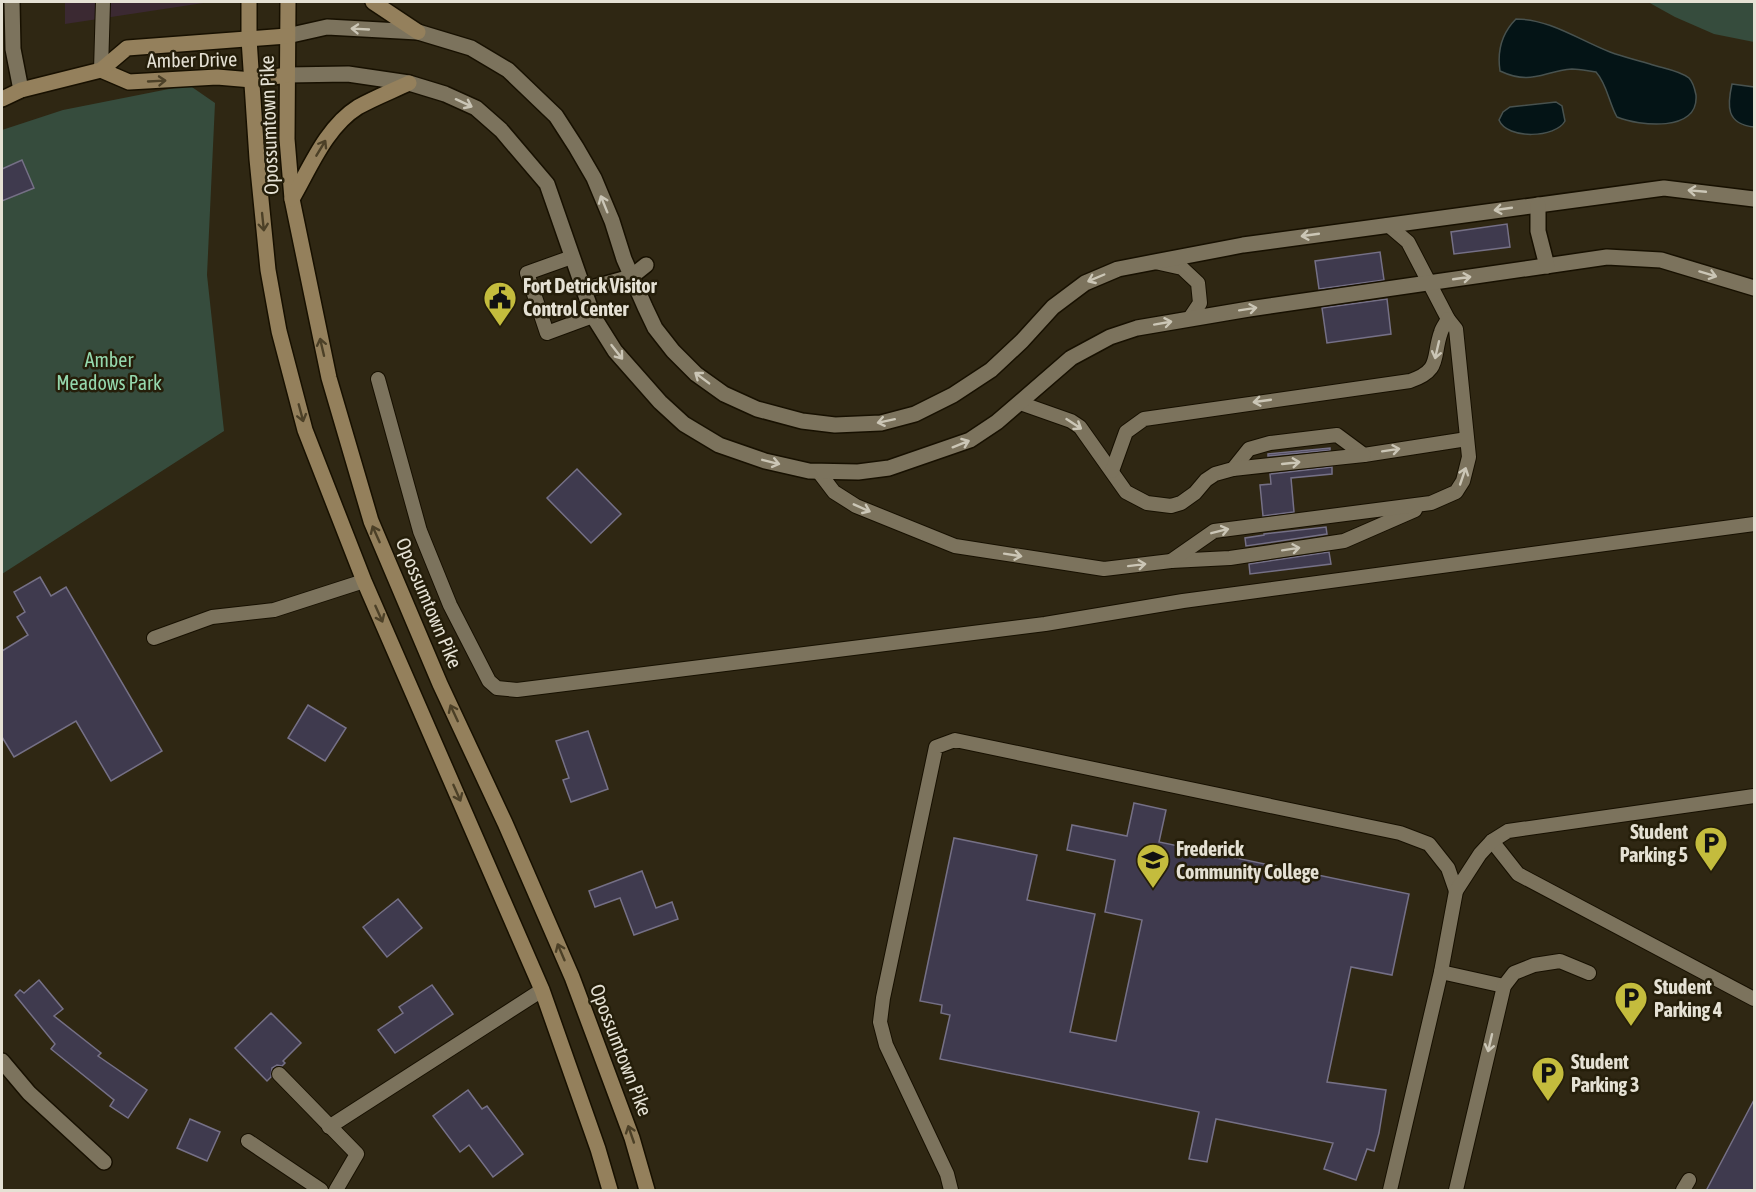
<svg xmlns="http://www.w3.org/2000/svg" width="1756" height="1192" viewBox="0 0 1756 1192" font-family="'Asap Condensed',sans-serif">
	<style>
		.commercial { fill: #3b2932 }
		.green { fill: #364c3d }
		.water { fill: #041416; stroke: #48524f; stroke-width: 1.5 }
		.building { fill: #3f3a4e; stroke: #757086; stroke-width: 1.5 }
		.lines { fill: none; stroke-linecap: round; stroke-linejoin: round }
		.lane-casing { stroke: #171000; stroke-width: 16 }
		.street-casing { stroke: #171000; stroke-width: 18 }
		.secondary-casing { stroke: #171000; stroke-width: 18 }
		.lane { stroke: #7c735d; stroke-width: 14 }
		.street { stroke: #7c735d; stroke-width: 15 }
		.secondary { stroke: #94805c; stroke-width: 15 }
		.oneway { stroke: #cbc6b6 }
		.oneway2 { stroke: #4c4027 }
		.labels { text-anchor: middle; stroke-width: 5; stroke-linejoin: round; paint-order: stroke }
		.street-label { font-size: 20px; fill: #e5e1d4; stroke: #251e0a }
		.poi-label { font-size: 20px; font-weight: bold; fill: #e5e1d4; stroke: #251e0a; text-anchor: start }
		.park-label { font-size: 20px; fill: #95d8ad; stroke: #251e0a }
	</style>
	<rect width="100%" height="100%" fill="#2f2713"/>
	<polygon class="commercial" points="65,2 210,2 65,24"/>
	<g class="green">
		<polygon points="1648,2 1754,2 1754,42 1714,34 1675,17"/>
		<polygon points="189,85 215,103 207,275 224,431 2,574 2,130 63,110"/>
	</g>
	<g class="water">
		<path d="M1516 19C1550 19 1579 40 1610 52 1623 57 1637 60 1650 64 1661 68 1679 70 1689 78 1693 82 1695 90 1696 95 1699 133 1639 126 1617 117 1609 103 1607 84 1596 72 1588 71 1580 69 1572 69 1543 71 1532 86 1500 71 1497 51 1502 33 1516 19Z"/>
		<path d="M1732 84 1754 87V127C1726 124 1727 106 1732 84Z"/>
		<path d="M1556 102 1562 106 1565 121C1556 138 1507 140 1499 120L1503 112 1510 107Z"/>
	</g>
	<g class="building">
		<polygon points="22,160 34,188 2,201 2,169"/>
		<polygon points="1507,224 1510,247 1454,254 1451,232"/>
		<polygon points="1380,252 1384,280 1319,289 1315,261"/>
		<polygon points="1387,299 1391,334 1327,343 1322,308"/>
		<polygon points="1330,448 1330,450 1268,456 1268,454"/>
		<polygon points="1332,467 1332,474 1291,478 1294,512 1263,516 1260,485 1271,484 1270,474"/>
		<polygon points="577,469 621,514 591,543 547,498"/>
		<polygon points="1326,527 1327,534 1246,546 1245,538 1264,535 1264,534"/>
		<polygon points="1329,552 1331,564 1250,574 1249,564"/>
		<polygon points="40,577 51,596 66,587 162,751 111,781 76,721 14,757 2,737 2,651 28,635 17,617 25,612 14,592"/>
		<polygon points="308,705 346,728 325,761 288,738"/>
		<polygon points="588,731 608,789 571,802 563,780 569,778 556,741"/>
		<polygon points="1134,803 1166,810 1159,842 1409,894 1392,975 1351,967 1327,1082 1386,1090 1379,1133 1374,1151 1367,1149 1356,1180 1324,1169 1333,1143 1216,1119 1207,1162 1189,1159 1199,1112 940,1059 950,1015 941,1013 942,1005 920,1001 954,838 1037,855 1027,900 1095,914 1070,1032 1116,1041 1142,920 1105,912 1115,860 1067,850 1072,825 1127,836"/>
		<polygon points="642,871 656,908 672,902 678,919 634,935 620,898 595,907 589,891"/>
		<polygon points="398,899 422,928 387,957 363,927"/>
		<polygon points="39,980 63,1009 54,1016 101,1053 98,1056 147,1090 128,1118 110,1106 114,1100 51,1049 55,1044 15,995 20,990 24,993"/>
		<polygon points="432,985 453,1014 395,1053 378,1030 403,1013 399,1007"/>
		<polygon points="271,1013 301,1043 283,1061 285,1063 282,1066 277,1065 272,1068 271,1077 267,1081 235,1048"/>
		<polygon points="468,1090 482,1109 487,1106 523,1154 493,1177 469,1145 460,1152 433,1116"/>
		<polygon points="1755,1098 1755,1191 1706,1191"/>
		<polygon points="190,1119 220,1132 207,1161 177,1148"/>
	</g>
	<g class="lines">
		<defs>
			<g id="lane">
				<polyline points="101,70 103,2"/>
				<polyline points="1388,225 1408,242 1448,319"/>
				<polyline points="572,257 527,273 547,333 593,316"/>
				<polyline points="1155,262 1182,268 1198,283 1200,303 1190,318"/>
				<polyline points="378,379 420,531 450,605 489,681 497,688 517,690 1045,624 1183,601 1754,524"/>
				<polyline points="1020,403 1071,421 1080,427 1126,492 1147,503 1171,506 1181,503 1195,493 1206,480 1215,474 1233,469 1249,449 1270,443 1337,435 1364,455 1467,439"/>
				<polyline points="1233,469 1364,455"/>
				<polyline points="818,471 834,492 856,506 955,546 1104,569 1171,561 1230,558 1344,541 1415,510"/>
				<path d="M1112 471 1126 432 1144 419 1410 381C1442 370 1432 357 1441 332 1442 328 1446 323 1448 319L1456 329 1469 457 1463 481 1456 492 1431 503 1214 531 1171 561"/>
				<polyline points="154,638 212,617 274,610 364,581"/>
				<polyline points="1492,841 1518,874 1754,999"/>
				<polyline points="1441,972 1504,986"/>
				<polyline points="279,1074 357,1154 336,1190"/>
				<polyline points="329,1127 542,990"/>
				<polyline points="248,1141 321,1190"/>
				<polyline points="951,1190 947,1174 886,1045 880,1022 883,998 936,747 955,740 1400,833 1429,844 1448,868 1456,891"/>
				<polyline points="1390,1190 1441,972 1456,891 1480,854 1492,841 1508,831 1754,796"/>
				<polyline points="1456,1190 1504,986 1514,973 1534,965 1560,961 1589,973"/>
				<polyline points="1683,1190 1689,1180"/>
			</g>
			<g id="street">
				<polyline points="12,2 13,49 21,90"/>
				<polyline points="287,36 327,27 418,32 471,48 508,70 556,116 576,147 594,178 612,221 624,259 645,307 655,328 673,351 696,374 724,394 757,409 802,421 835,425 881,423 915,414 953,395 991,370 1022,341 1053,307 1085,283 1118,269 1243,245 1664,188 1754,199"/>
				<polyline points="287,75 348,74 409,83 445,94 476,108 501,130 547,184 593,316 615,351 660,402 684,424 719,445 765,461 809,471 858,472 889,468 970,440 997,422 1071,358 1110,337 1137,328 1249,309 1607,257 1661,260 1754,288"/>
				<polyline points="1538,205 1538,231 1547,266"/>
				<polyline points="584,290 631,277 646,265"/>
				<polyline points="2,1061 29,1093 104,1162"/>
			</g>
			<g id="secondary">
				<polyline points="249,2 249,39 257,159 268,270 279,331 305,430 364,581 542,990 598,1149 610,1190"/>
				<polyline points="288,2 287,139 292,199 329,378 371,521 440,684 505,823 572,977 632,1138 647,1190"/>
				<polyline points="373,2 418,32"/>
				<polyline points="101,70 129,82 217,77 252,80 287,75"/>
				<polyline points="2,99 21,90 101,70 127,48 287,36"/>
				<path d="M292 199C310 168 326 127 358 107 374 98 392 91 409 83"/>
			</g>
		</defs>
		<use href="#lane" class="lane-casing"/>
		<use href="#street" class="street-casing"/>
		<use href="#secondary" class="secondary-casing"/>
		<use href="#lane" class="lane"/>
		<use href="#street" class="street"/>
		<use href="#secondary" class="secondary"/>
	</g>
	<defs><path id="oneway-shaft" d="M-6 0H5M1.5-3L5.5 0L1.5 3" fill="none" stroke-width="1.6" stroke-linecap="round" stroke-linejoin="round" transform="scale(1.5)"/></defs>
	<g class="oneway">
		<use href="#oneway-shaft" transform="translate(360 29) rotate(-177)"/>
		<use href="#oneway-shaft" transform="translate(464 103) rotate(25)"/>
		<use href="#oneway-shaft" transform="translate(1697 191) rotate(-175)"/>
		<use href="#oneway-shaft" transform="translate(604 204) rotate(-112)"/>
		<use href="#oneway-shaft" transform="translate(1503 209) rotate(172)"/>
		<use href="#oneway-shaft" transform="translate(1310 235) rotate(172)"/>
		<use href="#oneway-shaft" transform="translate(1708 274) rotate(17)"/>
		<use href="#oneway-shaft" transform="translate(1096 278) rotate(157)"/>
		<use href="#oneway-shaft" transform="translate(1462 278) rotate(-8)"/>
		<use href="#oneway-shaft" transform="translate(1248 309) rotate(-9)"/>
		<use href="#oneway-shaft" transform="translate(1163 323) rotate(-10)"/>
		<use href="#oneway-shaft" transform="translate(1437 350) rotate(103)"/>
		<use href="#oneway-shaft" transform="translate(617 352) rotate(52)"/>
		<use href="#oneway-shaft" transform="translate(702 378) rotate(-143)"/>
		<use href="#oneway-shaft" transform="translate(1262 401) rotate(172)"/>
		<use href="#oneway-shaft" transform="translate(886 421) rotate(168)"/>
		<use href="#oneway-shaft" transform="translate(1074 424) rotate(33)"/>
		<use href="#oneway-shaft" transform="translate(961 444) rotate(-22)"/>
		<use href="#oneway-shaft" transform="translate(1391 450) rotate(-9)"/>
		<use href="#oneway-shaft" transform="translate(771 462) rotate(14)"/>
		<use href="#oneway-shaft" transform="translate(1291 463) rotate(-6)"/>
		<use href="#oneway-shaft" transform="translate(1463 476) rotate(-71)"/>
		<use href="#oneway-shaft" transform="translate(862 508) rotate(24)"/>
		<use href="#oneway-shaft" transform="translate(1220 531) rotate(-14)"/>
		<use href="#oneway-shaft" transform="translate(1291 549) rotate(-9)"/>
		<use href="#oneway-shaft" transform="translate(1013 555) rotate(9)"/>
		<use href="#oneway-shaft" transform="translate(1137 565) rotate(-7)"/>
		<use href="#oneway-shaft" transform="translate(1490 1043) rotate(103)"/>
	</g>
	<g class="oneway2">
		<use href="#oneway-shaft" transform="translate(157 81) rotate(-3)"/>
		<use href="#oneway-shaft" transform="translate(321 148) rotate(-59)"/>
		<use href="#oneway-shaft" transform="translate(263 222) rotate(84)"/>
		<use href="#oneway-shaft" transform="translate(322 347) rotate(-103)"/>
		<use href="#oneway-shaft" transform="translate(301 413) rotate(75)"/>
		<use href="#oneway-shaft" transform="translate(376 534) rotate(-114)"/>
		<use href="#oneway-shaft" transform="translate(379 614) rotate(66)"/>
		<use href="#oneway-shaft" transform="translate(454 713) rotate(-115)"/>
		<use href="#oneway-shaft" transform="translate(457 793) rotate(66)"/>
		<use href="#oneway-shaft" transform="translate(561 952) rotate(-113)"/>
		<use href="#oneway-shaft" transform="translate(631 1134) rotate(-109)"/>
	</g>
	<defs>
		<symbol id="civic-pin" viewBox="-11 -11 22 30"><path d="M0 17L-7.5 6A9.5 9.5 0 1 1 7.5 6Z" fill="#c4bc3d" stroke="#251e0a"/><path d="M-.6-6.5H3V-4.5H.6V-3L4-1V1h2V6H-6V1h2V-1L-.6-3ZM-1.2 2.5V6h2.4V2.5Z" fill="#111"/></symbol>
		<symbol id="parking-pin" viewBox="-11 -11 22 30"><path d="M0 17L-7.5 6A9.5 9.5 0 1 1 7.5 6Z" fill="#c4bc3d" stroke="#251e0a"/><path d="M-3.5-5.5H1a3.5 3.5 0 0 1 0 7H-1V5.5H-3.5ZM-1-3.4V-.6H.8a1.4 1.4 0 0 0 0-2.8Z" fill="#111"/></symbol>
		<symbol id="university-pin" viewBox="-11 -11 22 30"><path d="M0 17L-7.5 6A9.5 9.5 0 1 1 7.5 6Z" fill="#c4bc3d" stroke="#251e0a"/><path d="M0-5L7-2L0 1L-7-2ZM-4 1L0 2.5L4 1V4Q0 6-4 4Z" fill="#111"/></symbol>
	</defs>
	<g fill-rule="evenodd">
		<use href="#civic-pin" x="481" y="279" width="38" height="52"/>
		<use href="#parking-pin" x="1692" y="824" width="38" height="52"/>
		<use href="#university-pin" x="1134" y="841" width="38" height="52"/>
		<use href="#parking-pin" x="1612" y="979" width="38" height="52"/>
		<use href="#parking-pin" x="1529" y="1054" width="38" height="52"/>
	</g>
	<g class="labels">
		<g class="street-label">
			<text transform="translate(192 60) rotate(-1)" y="7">Amber Drive</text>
			<text transform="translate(269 125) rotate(-92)" y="7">Opossumtown Pike</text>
			<text transform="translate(429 603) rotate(67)" y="7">Opossumtown Pike</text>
			<text transform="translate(621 1050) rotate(69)" y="7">Opossumtown Pike</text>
		</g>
		<g class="poi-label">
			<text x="523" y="293">Fort Detrick Visitor<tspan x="523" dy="23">Control Center</tspan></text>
			<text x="1688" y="839" text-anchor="end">Student<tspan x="1688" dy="23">Parking 5</tspan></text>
			<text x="1176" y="856">Frederick<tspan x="1176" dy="23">Community College</tspan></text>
			<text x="1654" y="994">Student<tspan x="1654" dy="23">Parking 4</tspan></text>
			<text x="1571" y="1069">Student<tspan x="1571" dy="23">Parking 3</tspan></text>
		</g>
		<g class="park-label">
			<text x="109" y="367">Amber<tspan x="109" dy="23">Meadows Park</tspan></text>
		</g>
	</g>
	<rect width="1756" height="1192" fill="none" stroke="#e5e1d4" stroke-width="6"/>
</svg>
